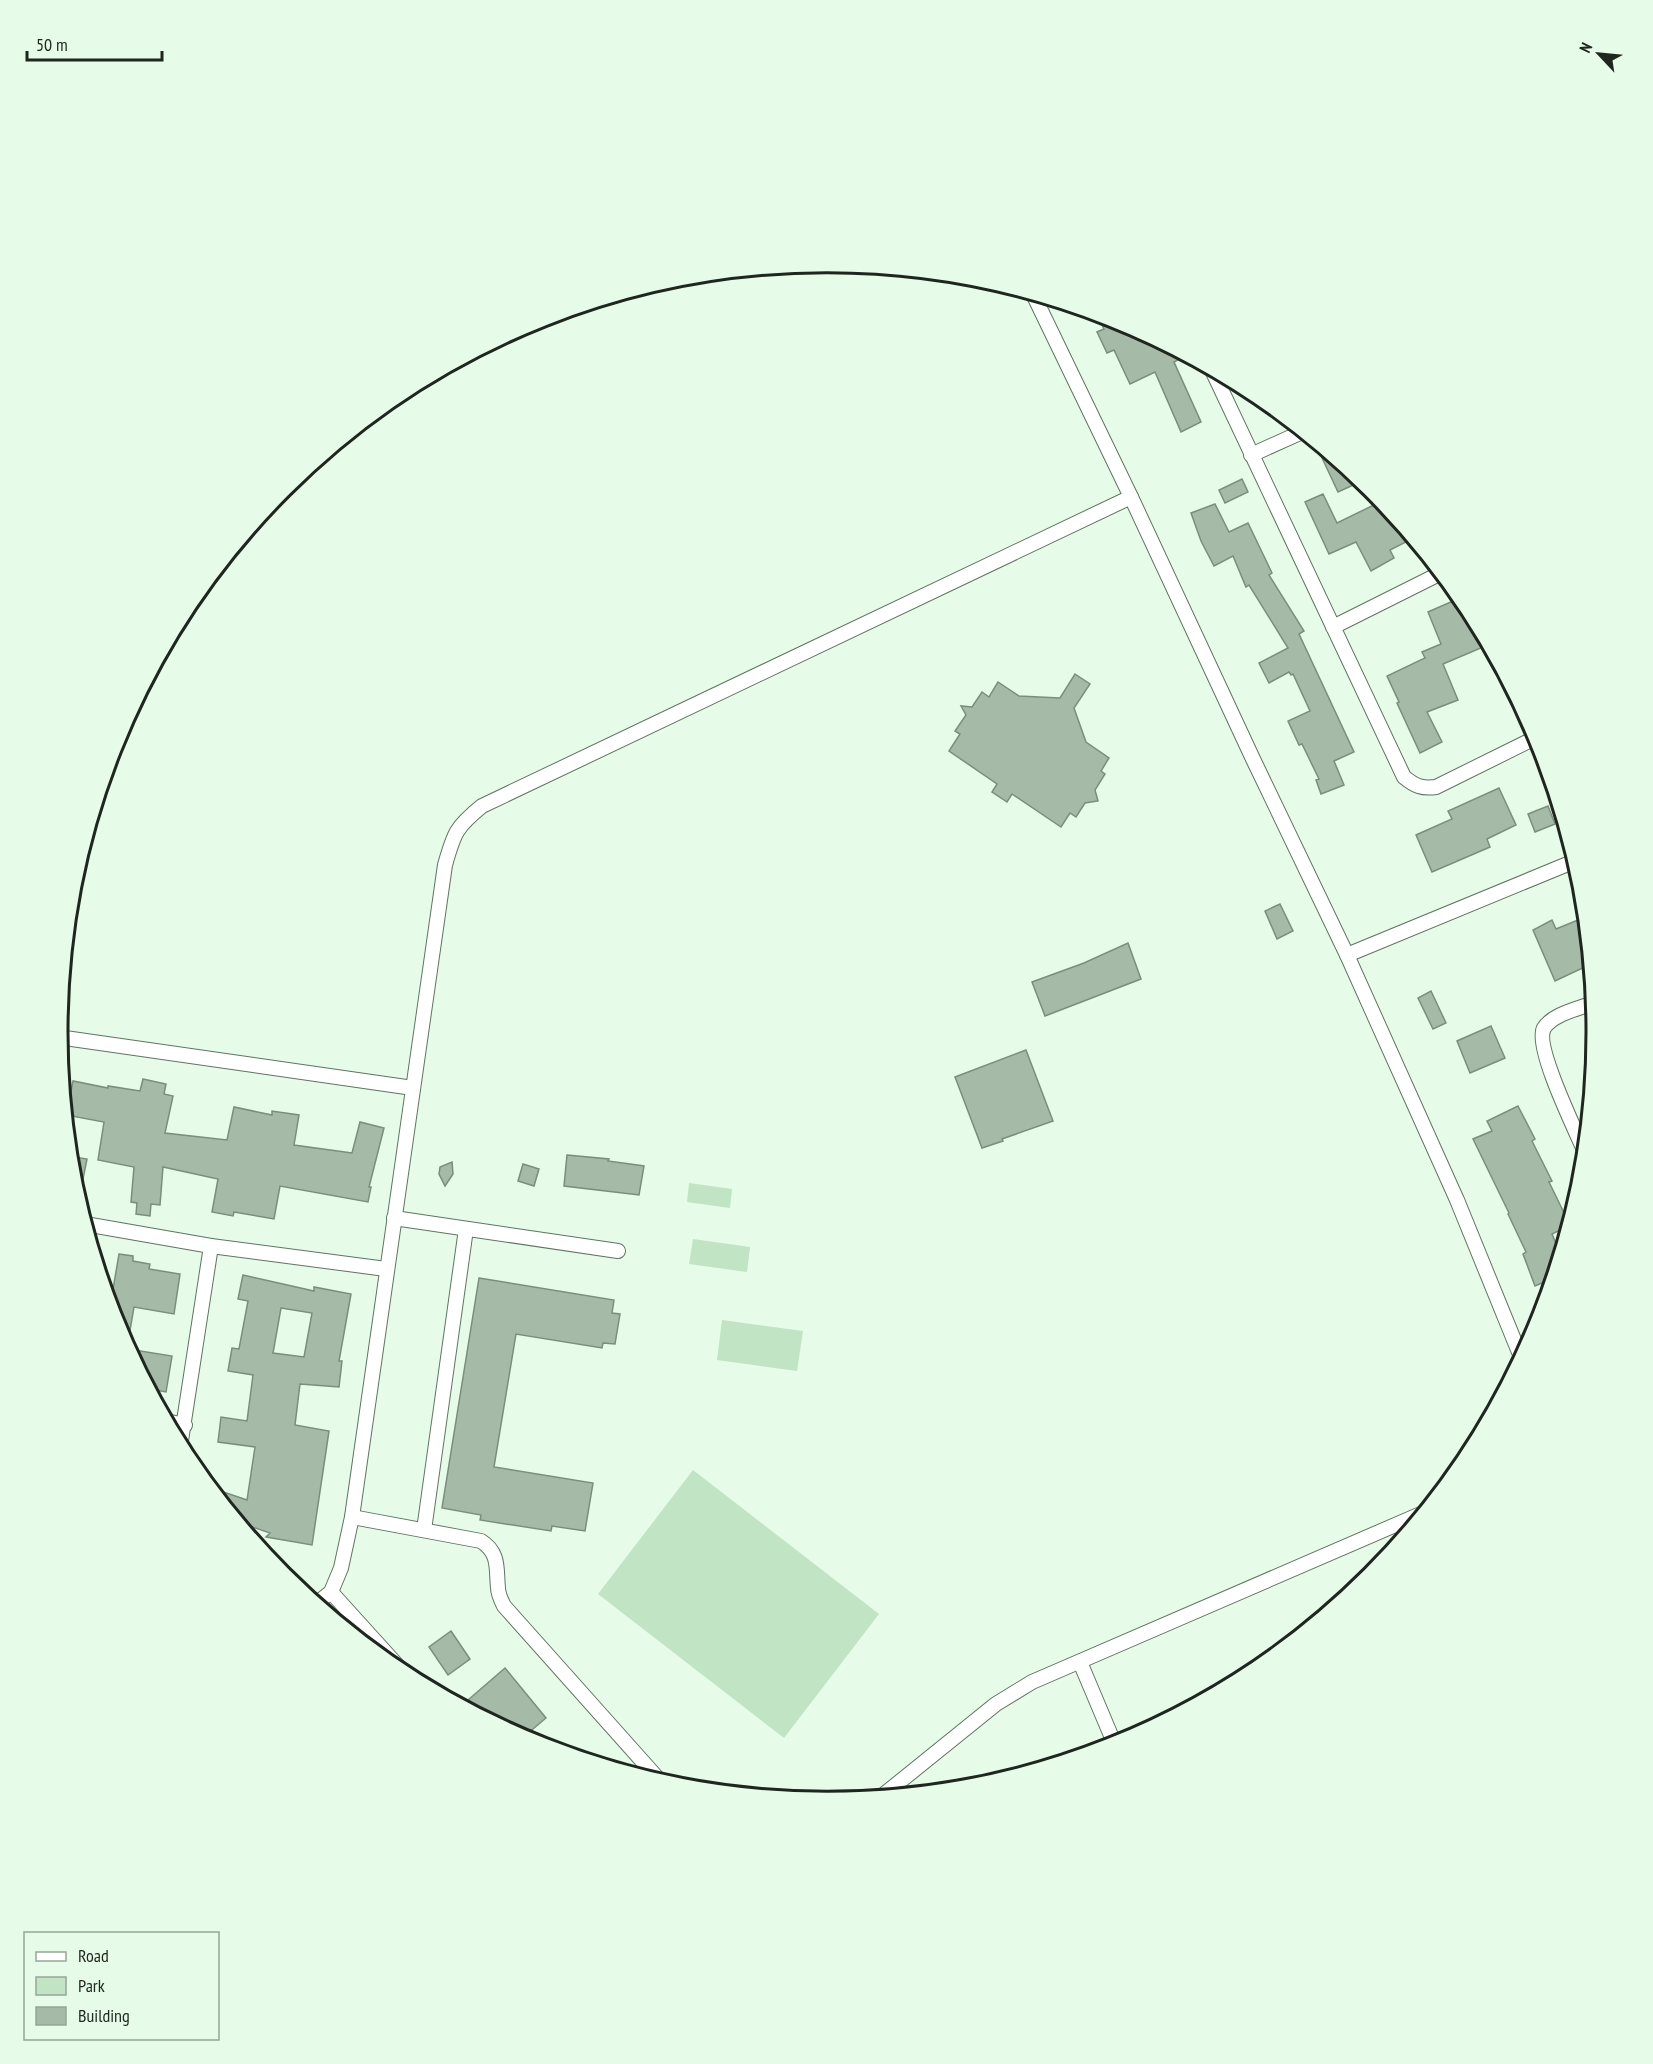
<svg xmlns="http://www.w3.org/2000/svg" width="1653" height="2064" viewBox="0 0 1653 2064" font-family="'PT Sans Narrow',sans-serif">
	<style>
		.green { fill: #c0e4c4 }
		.building { fill: #a6baa8; stroke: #7b8e7d; stroke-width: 1.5; fill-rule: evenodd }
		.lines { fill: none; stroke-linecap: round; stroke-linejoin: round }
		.minor-casing { stroke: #617363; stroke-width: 16 }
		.minor { stroke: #fff; stroke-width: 14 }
		.rim { fill: none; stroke: #1f261f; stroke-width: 3 }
	</style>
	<rect width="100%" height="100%" fill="#e6fbe8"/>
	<g class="green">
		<polygon points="689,1183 732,1189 730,1208 687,1202"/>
		<polygon points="693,1239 750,1247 747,1272 689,1264"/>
		<polygon points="722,1320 803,1331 797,1371 717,1360"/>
		<polygon points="693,1470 879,1614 784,1738 598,1594"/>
	</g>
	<g class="building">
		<polygon points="1096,313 1121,321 1177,351 1180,359 1174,362 1201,422 1181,432 1155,372 1130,384 1114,350 1107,353 1097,332 1104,329"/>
		<polygon points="1315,443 1330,455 1362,481 1338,492"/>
		<polygon points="1242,479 1248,492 1225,503 1219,490"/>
		<polygon points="1323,494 1337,523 1382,501 1409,535 1404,538 1406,542 1390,550 1394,558 1371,571 1356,542 1329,554 1305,502"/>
		<polygon points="1215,504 1229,532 1248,523 1272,573 1269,575 1304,631 1299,634 1354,752 1334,761 1344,785 1321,794 1316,780 1319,779 1302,744 1299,745 1288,721 1310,711 1293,674 1291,675 1289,672 1269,683 1259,663 1288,648 1249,585 1246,587 1233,556 1214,566 1201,541 1191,513"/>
		<polygon points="1453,601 1456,608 1465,603 1467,605 1488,645 1443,664 1458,700 1427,712 1442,742 1420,753 1397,703 1399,702 1387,676 1425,658 1422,652 1441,644 1428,612"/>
		<polygon points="1075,674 1090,684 1074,708 1086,742 1109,758 1101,771 1105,774 1095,790 1098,801 1085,803 1076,817 1070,813 1061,827 1012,794 1007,802 992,792 997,784 949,751 960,734 955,731 966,715 961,706 972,707 982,692 989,697 998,682 1019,696 1060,698"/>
		<polygon points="1499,788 1516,825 1487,839 1490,847 1432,872 1416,835 1452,819 1448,811"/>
		<polygon points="1548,806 1555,824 1535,832 1528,814"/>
		<polygon points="1280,904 1293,931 1277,939 1265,911"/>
		<polygon points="1585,917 1589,965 1555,981 1533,930 1552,920 1556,929"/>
		<polygon points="1128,943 1141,979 1045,1016 1032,982 1084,963"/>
		<polygon points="1431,991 1446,1023 1433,1029 1418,998"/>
		<polygon points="1491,1026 1505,1058 1470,1073 1457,1041"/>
		<polygon points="1026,1050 1053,1121 1002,1139 1003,1141 982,1148 955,1077"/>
		<polygon points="143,1079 166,1084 164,1094 173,1096 165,1133 227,1140 234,1107 272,1115 272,1111 299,1115 294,1145 352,1153 360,1122 384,1128 369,1187 371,1187 368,1202 280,1186 274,1219 234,1212 233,1216 212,1212 218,1179 163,1167 160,1205 151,1204 150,1216 136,1214 137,1203 131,1202 134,1167 98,1160 104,1122 66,1115 73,1081 108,1088 108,1086 140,1091"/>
		<polygon points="1518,1106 1535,1139 1532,1141 1552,1181 1549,1182 1569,1223 1568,1226 1552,1234 1560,1253 1552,1279 1535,1286 1523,1254 1526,1252 1508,1214 1509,1213 1473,1139 1492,1131 1487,1121"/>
		<polygon points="567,1155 609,1159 608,1161 644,1166 639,1195 564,1186"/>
		<polygon points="69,1156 87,1159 78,1204 72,1182"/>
		<polygon points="452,1162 453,1174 445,1186 439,1174 440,1167"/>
		<polygon points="523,1164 539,1169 534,1186 518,1181"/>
		<polygon points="119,1254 133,1256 133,1261 150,1264 149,1269 180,1274 174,1314 134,1307 127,1348 115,1326 110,1307"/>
		<path d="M243 1275 314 1291V1287L351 1294 339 1361H342L339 1387 300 1384 295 1425 329 1431 312 1545 266 1537 270 1533 238 1522 209 1487 247 1500 255 1447 218 1442 221 1417 247 1421 253 1375 228 1371 232 1348 239 1349 248 1301 238 1299ZM281 1308 312 1313 304 1357 273 1353Z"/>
		<polygon points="479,1278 614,1300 612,1313 620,1314 615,1344 603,1343 602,1348 516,1334 494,1467 593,1483 585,1531 552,1526 551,1531 480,1520 481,1515 442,1508"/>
		<polygon points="128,1349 172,1356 166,1392 149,1389"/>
		<polygon points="451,1631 470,1659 448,1675 429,1647"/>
		<polygon points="505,1668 546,1718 527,1734 523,1728 515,1734 481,1715 468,1700"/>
	</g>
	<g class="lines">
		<defs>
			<g id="minor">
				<polyline points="1033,294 1131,497 1253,759 1347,955 1457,1200 1521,1357"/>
				<path d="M1212 370 1404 777C1415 786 1422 789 1436 787L1537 737"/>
				<polyline points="1251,455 1302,432"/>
				<polyline points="1333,627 1441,573"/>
				<polyline points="1347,955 1575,861"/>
				<polyline points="58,1037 413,1088"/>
				<path d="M1584 1150C1575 1129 1534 1046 1544 1028 1553 1014 1578 1009 1593 1003"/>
				<polyline points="394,1218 618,1251"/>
				<polyline points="85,1224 211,1246 386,1269"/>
				<polyline points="166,1421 185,1425"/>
				<polyline points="180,1447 211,1246"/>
				<path d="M352 1517 481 1541C500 1553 496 1569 498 1588 498 1594 501 1600 504 1606L661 1782"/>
				<polyline points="424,1530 466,1229"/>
				<polyline points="331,1592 407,1676"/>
				<path d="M316 1604 331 1592 341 1568 352 1517 445 865C454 833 456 827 482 806L1131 497"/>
				<polyline points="1080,1662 1115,1745"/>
				<polyline points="882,1796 996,1704 1032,1682 1423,1513"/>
			</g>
		</defs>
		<use href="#minor" class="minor-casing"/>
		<use href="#minor" class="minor"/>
	</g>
	<path d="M0 0H1653V2064H0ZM68 1032a759 759 0 1 1 1518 0a759 759 0 1 1-1518 0Z" fill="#e6fbe8" fill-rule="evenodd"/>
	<path class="rim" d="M68 1032a759 759 0 1 1 1518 0a759 759 0 1 1-1518 0Z"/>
	<rect x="24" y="1932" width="195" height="108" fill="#e6fbe8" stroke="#96a698" stroke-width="1.5"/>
	<rect x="36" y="1952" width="30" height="9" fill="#ffffff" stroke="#96a698" stroke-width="1.5"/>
	<text x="78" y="1962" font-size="18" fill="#1f261f">Road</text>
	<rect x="36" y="1977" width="30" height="18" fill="#c0e4c4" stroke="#96a698" stroke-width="1.5"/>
	<text x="78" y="1992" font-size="18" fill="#1f261f">Park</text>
	<rect x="36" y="2007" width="30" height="18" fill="#a6baa8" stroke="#96a698" stroke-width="1.5"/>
	<text x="78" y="2022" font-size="18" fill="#1f261f">Building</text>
	<g transform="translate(1599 54) rotate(296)" stroke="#e6fbe8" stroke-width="4.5" paint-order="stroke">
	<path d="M0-4.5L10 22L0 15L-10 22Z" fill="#1f261f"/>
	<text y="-9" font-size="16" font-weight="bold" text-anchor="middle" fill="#1f261f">N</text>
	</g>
	<path d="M27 51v9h135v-9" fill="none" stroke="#1f261f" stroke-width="3"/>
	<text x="36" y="51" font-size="18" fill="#1f261f" stroke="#e6fbe8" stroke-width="4.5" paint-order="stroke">50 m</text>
</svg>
